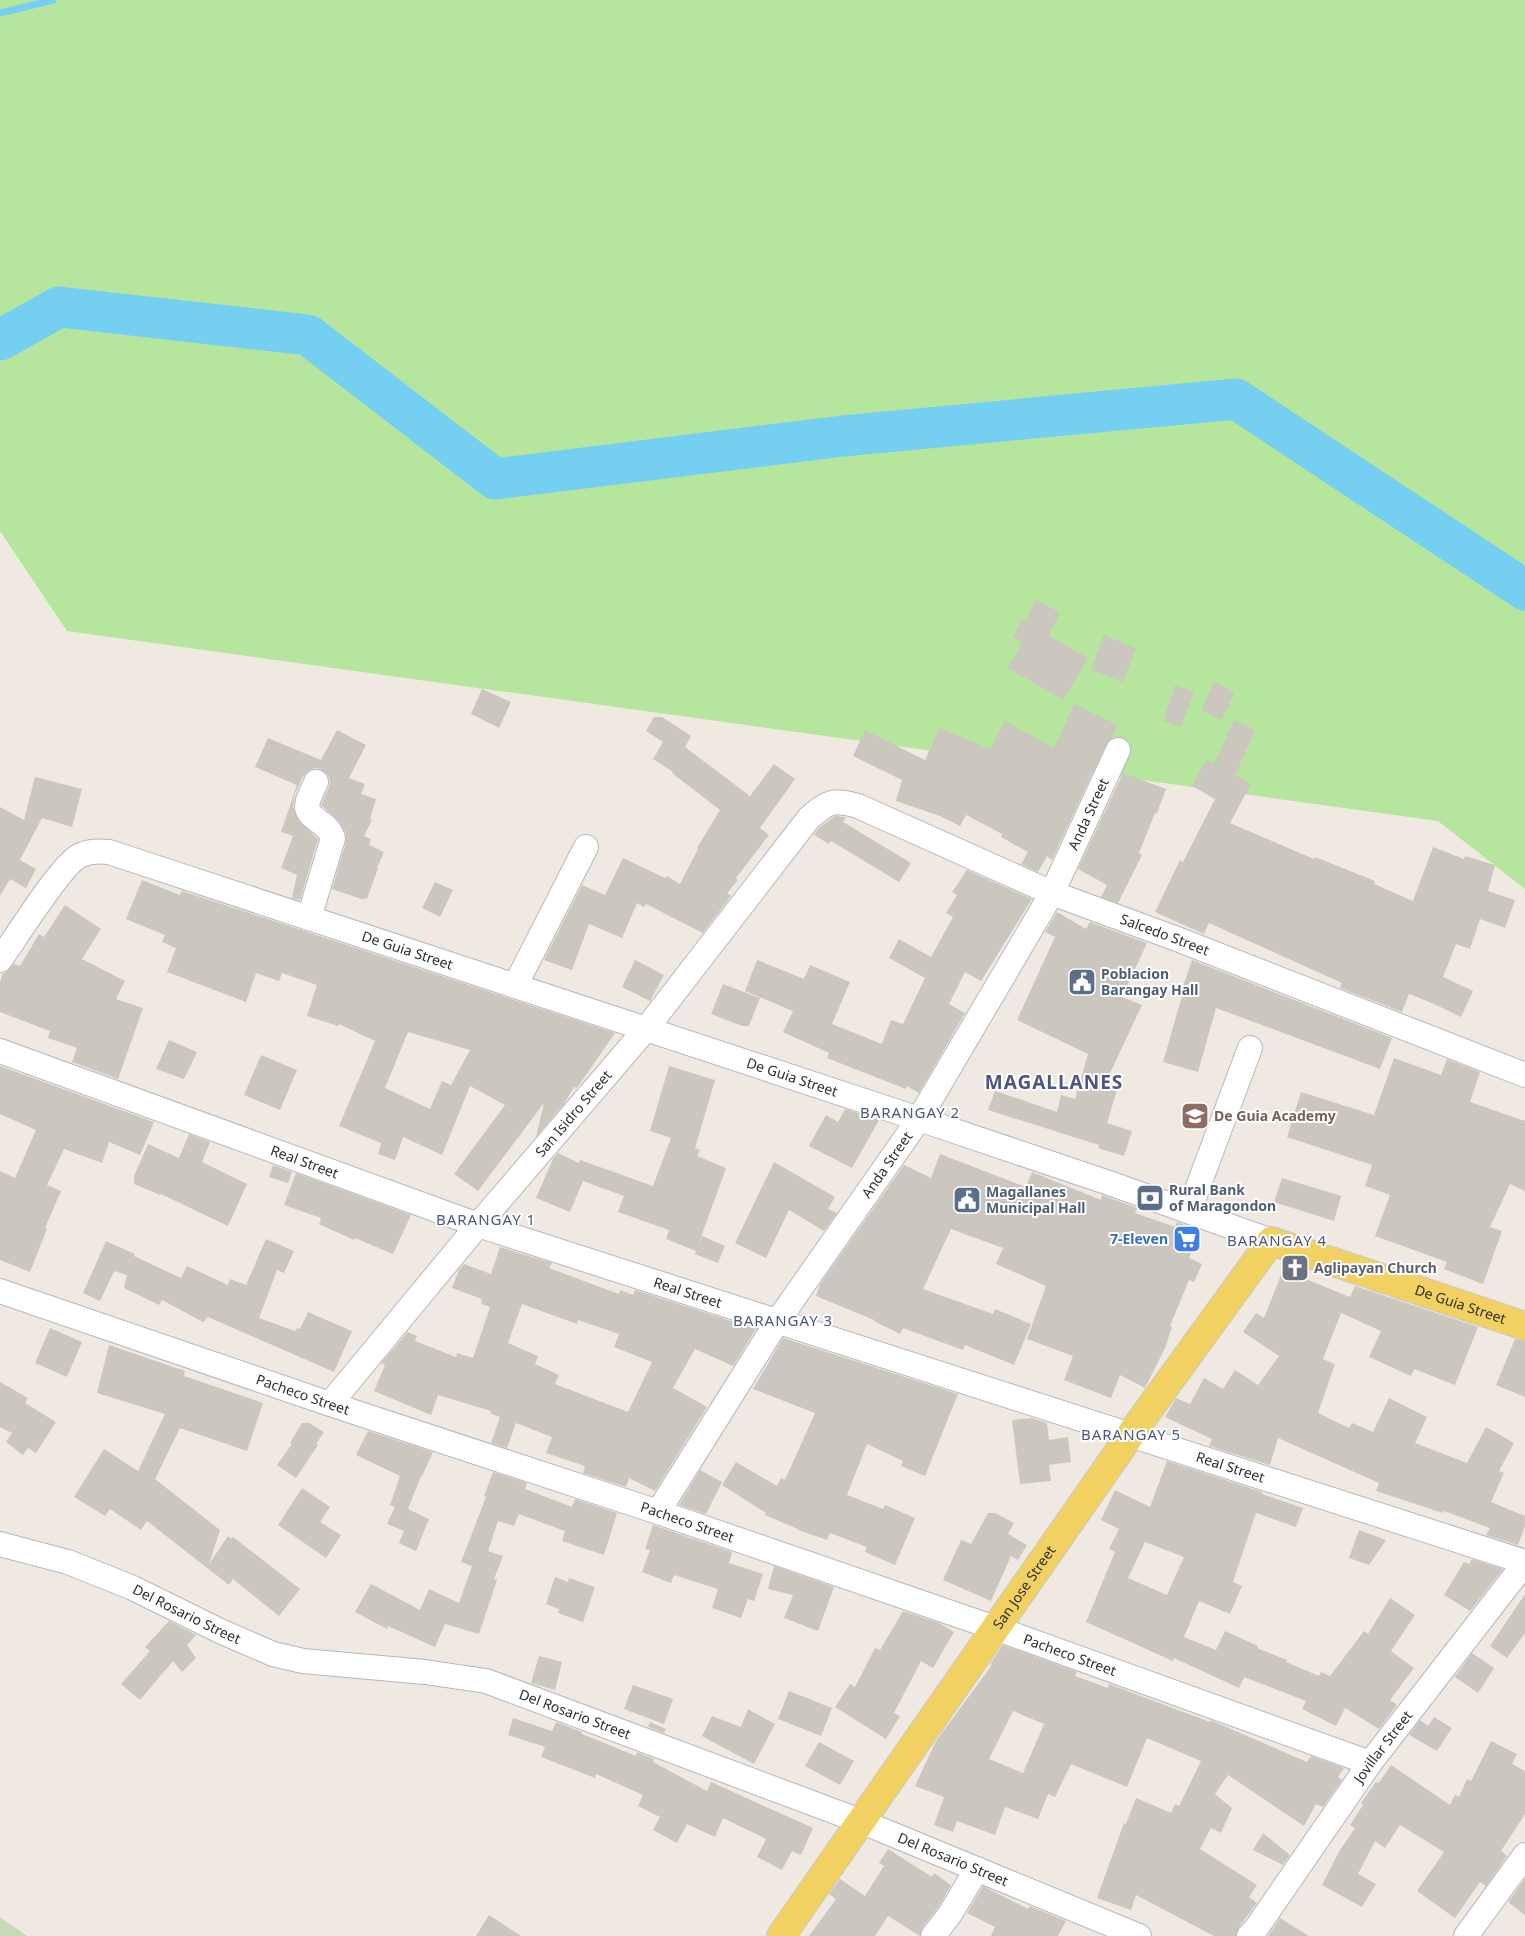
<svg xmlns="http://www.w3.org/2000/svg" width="1525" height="1936" viewBox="0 0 1525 1936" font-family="'Noto Sans',sans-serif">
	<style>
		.green { fill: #b6e59e }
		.cemetery { fill: #c8d9b8 }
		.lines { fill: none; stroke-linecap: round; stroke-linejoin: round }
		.stream { stroke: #75cff0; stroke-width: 7 }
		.river { stroke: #75cff0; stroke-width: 41 }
		.building { fill: #cbc7bf; fill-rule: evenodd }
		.minor-casing { stroke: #b4b7c1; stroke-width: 26 }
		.major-casing { stroke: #c9c9c9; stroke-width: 30 }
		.minor { stroke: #fff; stroke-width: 24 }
		.major { stroke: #f2d163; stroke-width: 28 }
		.labels { text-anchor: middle; stroke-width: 4; stroke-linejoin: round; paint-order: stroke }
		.street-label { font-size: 14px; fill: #2e2e2e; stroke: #fff }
		.service-label { font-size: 14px; font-weight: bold; fill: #4e5e75; stroke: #fff; text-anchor: start }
		.education-label { font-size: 14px; font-weight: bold; fill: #785e54; stroke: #fff; text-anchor: start }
		.shop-label { font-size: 14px; font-weight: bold; fill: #366cbe; stroke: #fff; text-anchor: end }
		.worship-label { font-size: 14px; font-weight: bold; fill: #5b616d; stroke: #fff; text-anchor: start }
		.neighbourhood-label { font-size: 15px; letter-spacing: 1px; fill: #4d5680; stroke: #fff }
		.district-label { font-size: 19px; font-weight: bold; letter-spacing: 1px; fill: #4d5680; stroke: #fff }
	</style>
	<rect width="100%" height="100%" fill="#efe9e1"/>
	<polygon class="green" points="0,0 1525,0 1525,889 1438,821 67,631 0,531"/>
	<polygon class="cemetery" points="0,1917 27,1936 0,1936"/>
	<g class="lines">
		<polyline class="stream" points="0,13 53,0"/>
		<polyline class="river" points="0,340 59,307 308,335 495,479 843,436 1236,399 1525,590"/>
	</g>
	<g class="building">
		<polygon points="1035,600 1060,612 1049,636 1088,658 1063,700 1008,668 1022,642 1013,637 1022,619 1026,621"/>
		<polygon points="1104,635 1136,648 1123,682 1091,670"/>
		<polygon points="1214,682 1235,692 1222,720 1201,710"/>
		<polygon points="1175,685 1194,692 1181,727 1163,721"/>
		<polygon points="482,689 511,702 499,728 471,714"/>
		<polygon points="1074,704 1118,725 1111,738 1106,744 1052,860 1047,856 1038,872 1021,864 1028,852 1001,837 1002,834 966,815 960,826 940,816 896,801 902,780 853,756 865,730 925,760 939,728 990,749 1005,721 1054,748"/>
		<polygon points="654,717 662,717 691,736 685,747 750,796 774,764 795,779 760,828 769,835 736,878 738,880 727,893 731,896 703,933 646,904 644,907 637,903 622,938 589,924 572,970 544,960 582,885 605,895 623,858 665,878 667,876 680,884 698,849 697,848 720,810 672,773 673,772 653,759 663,742 646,731"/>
		<polygon points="1234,720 1255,731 1235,775 1251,784 1230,823 1314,859 1315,857 1375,881 1374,884 1413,901 1433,847 1464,859 1465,856 1495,865 1488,891 1515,900 1505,928 1480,919 1470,949 1456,944 1443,977 1473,991 1461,1017 1432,1003 1409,994 1402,1012 1340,988 1342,983 1209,923 1204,934 1155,912 1180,860 1183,862 1215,799 1192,786 1206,759 1214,763"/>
		<polygon points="337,730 366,745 349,778 365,784 361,794 376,799 370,819 372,820 364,836 371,839 369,845 384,852 377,868 378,868 367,899 364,898 364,900 332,889 346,842 346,833 338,820 321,805 329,787 330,780 327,774 321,769 314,768 308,771 303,776 295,794 293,807 299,821 318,839 300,900 292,898 297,875 281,868 293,836 281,832 297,785 255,767 268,738 321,760"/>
		<polygon points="1123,773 1166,789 1157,813 1155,813 1139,853 1142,855 1118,903 1101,897 1107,885 1078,869"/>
		<polygon points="35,777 82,789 72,827 42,818 20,860 36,869 26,888 10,879 0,896 0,807 24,820"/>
		<polygon points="835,816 846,817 843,822 911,863 899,882 831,841 829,844 814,835 819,828"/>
		<polygon points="967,870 1032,899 981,981 965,972 949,1004 965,1013 919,1093 907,1086 906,1089 827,1058 829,1053 783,1032 793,1011 745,991 757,960 804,979 810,965 850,982 832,1024 882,1044 891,1020 903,1024 925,978 889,958 899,939 931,957 953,917 946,913 957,895 952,892"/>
		<path d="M142 880 180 895 182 891 615 1033 577 1088 574 1087 564 1104 536 1137 544 1103 478 1191 454 1174 505 1105 470 1086 442 1155 403 1137 395 1160 378 1154 381 1143 339 1126 375 1041 339 1024 338 1026 307 1016 317 985 282 973 279 981 256 973 246 1002 167 972 176 948 162 942 165 935 126 919ZM408 1032 470 1050 451 1085 442 1081 430 1109 385 1088Z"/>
		<polygon points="435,882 453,890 440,917 422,908"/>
		<polygon points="65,905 101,929 82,959 125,981 116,999 143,1008 118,1079 72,1062 77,1048 48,1038 50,1031 0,1012 0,982 3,973 6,972 14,964 20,966 39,934 44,937"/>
		<polygon points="1057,912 1086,929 1090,922 1147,943 1122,997 1142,1005 1104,1086 1117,1090 1107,1123 1132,1131 1124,1156 1098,1148 1099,1145 988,1110 995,1091 1057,1112 1061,1095 1075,1099 1088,1054 1017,1020 1055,937 1045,932"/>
		<polygon points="635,960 664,975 650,1001 622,987"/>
		<polygon points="1192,960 1392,1038 1380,1069 1216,1008 1198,1072 1163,1062 1182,996 1180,995"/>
		<polygon points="723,984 760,998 749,1026 742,1026 711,1014"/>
		<polygon points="169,1040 197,1052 184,1079 156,1069"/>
		<polygon points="261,1055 297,1070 280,1110 244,1095"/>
		<polygon points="1394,1058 1441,1075 1447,1059 1480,1072 1470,1102 1525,1121 1525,1191 1510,1184 1490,1227 1502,1231 1483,1284 1444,1269 1447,1262 1375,1236 1390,1195 1365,1186 1372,1165 1287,1137 1301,1092 1374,1115"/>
		<polygon points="0,1066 154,1122 140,1155 109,1142 102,1163 64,1149 47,1185 61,1191 45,1228 47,1229 30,1272 0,1260 0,1171 15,1178 36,1130 0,1114"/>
		<polygon points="669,1066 715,1080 695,1148 700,1150 697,1156 726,1168 696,1251 702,1236 725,1246 718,1263 695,1254 696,1251 666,1239 669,1230 618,1212 624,1196 583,1181 570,1212 536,1198 553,1159 558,1153 579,1163 580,1160 653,1186 671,1138 650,1131"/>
		<polygon points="845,1109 879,1120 852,1168 809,1146 826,1115 838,1122"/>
		<polygon points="189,1134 210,1142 202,1162 247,1184 228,1226 161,1194 160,1195 134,1184 134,1176 148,1144 179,1158"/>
		<polygon points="940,1154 1026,1187 1032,1172 1101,1200 1102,1195 1137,1208 1135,1213 1175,1227 1177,1222 1200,1230 1189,1258 1202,1264 1194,1282 1189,1280 1170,1326 1172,1327 1165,1348 1145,1388 1120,1375 1111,1398 1064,1380 1073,1356 1027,1339 1046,1286 996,1264 1003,1248 951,1229 923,1289 993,1314 995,1309 1031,1324 1014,1365 965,1345 963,1350 903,1328 900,1334 874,1321 874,1320 816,1296 820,1284 904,1165 931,1178"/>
		<polygon points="774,1162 835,1197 828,1209 837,1213 824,1231 789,1210 766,1258 735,1243"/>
		<polygon points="273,1165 292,1172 288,1183 269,1177"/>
		<polygon points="296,1173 411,1215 393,1254 355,1238 354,1240 319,1224 321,1218 284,1205"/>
		<polygon points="1282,1178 1341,1196 1334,1221 1274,1202"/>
		<polygon points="266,1239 294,1251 284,1273 277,1270 259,1318 295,1331 297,1328 300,1329 308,1312 352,1331 334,1372 208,1317 203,1322 162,1300 159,1305 124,1288 127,1275 114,1271 100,1301 83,1293 106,1241 135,1254 134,1256 181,1278 187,1266 228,1285 230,1279 246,1285"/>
		<path d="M500 1247 552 1263 549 1268 619 1294 620 1290 633 1295 635 1290 756 1329 733 1366 695 1349 673 1388 707 1407 655 1491 629 1478 626 1487 583 1473 585 1466 546 1453 552 1437 516 1423 507 1448 491 1443 500 1417 490 1413 491 1411 438 1395 431 1415 374 1391 385 1365 381 1363 408 1332 417 1336 415 1341 456 1357 457 1353 473 1358 490 1307 481 1304 482 1299 452 1288 459 1270 464 1264 491 1274ZM522 1304 577 1324 578 1320 619 1334 614 1347 652 1362 628 1412 555 1384 559 1375 535 1364 538 1356 508 1343Z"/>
		<polygon points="1283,1270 1350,1297 1355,1286 1478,1327 1455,1385 1414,1369 1411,1376 1369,1357 1381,1331 1341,1313 1323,1359 1335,1364 1318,1413 1349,1428 1352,1423 1373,1432 1389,1398 1427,1417 1415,1443 1467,1463 1486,1427 1514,1443 1499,1471 1504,1473 1491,1502 1525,1516 1525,1526 1518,1545 1486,1535 1490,1528 1444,1511 1443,1513 1376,1491 1379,1483 1278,1438 1270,1465 1209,1446 1212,1439 1165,1417 1176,1398 1190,1404 1204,1378 1223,1389 1235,1370 1258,1385 1279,1356 1243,1332 1256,1313 1264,1318"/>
		<polygon points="50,1328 82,1342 67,1377 35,1363"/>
		<polygon points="783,1338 958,1394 925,1476 901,1466 903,1461 867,1444 847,1495 883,1509 885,1505 915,1518 895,1565 865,1552 867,1547 830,1533 827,1540 798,1530 798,1529 765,1515 766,1513 722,1485 736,1462 777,1486 781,1478 785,1480 815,1413 753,1389"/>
		<polygon points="1515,1339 1525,1341 1525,1397 1496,1385"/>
		<polygon points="109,1345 185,1371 184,1376 263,1403 247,1451 180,1428 155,1479 220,1530 209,1564 228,1536 231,1539 233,1537 300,1589 279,1616 233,1579 229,1585 147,1521 141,1530 110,1509 105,1516 74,1497 104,1449 138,1471 165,1414 97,1393"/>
		<polygon points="0,1382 28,1398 25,1403 56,1422 36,1453 28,1448 23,1455 6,1442 12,1433 0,1427"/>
		<polygon points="1032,1418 1047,1423 1049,1440 1068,1437 1071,1462 1049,1465 1051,1481 1020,1484 1012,1420"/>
		<polygon points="302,1423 309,1423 324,1432 316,1444 318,1445 296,1478 277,1465 292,1444 290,1443"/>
		<polygon points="368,1431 433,1452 422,1476 421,1476 408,1509 429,1519 416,1551 399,1543 404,1531 387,1524 395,1507 390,1505 400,1476 356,1455"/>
		<path d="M1167 1461 1262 1492V1494L1303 1508 1296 1527 1256 1513 1233 1582 1242 1586 1230 1614 1199 1601 1184 1637 1216 1650 1225 1631 1258 1646 1257 1648 1287 1660 1286 1662 1319 1676 1321 1672 1330 1676 1364 1631 1368 1634 1390 1598 1415 1615 1391 1651 1414 1668 1390 1700 1397 1705 1379 1729 1345 1708 1336 1726 1302 1709 1306 1701 1244 1677 1239 1688 1174 1658 1173 1661 1086 1622 1115 1552 1109 1549 1119 1529 1101 1520 1115 1490 1150 1507ZM1145 1542 1184 1557 1167 1595 1128 1578Z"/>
		<polygon points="700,1470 722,1482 706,1514 679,1505"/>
		<polygon points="493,1472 527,1483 525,1489 572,1507 575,1499 617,1513 604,1555 562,1541 565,1531 519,1514 514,1526 498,1521 488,1551 503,1556 494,1579 497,1580 479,1634 445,1624 435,1647 388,1626 387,1629 355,1612 371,1584 420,1610 429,1589 459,1603 472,1566 461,1562 486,1497 484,1496"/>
		<polygon points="302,1488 330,1507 320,1522 341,1535 326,1558 278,1525"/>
		<polygon points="988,1513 995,1513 1014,1523 1008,1534 1027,1545 1018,1560 1011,1556 991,1601 943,1580 961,1540 971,1544"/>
		<polygon points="653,1525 732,1552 729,1563 763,1574 754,1601 748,1599 741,1618 712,1608 718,1589 674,1575 671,1583 642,1572 650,1550 645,1549"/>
		<polygon points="1359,1530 1386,1540 1369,1565 1349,1558"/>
		<polygon points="1472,1559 1503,1569 1470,1611 1444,1595 1464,1562 1469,1564"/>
		<polygon points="774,1566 834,1587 818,1631 784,1618 793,1595 768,1589"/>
		<polygon points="555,1577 568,1582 569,1578 595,1587 583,1622 558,1613 559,1609 546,1604"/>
		<polygon points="1525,1594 1525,1633 1507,1658 1490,1646"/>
		<polygon points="903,1611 939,1623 954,1632 933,1668 921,1661 894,1713 900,1716 886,1739 835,1707 850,1684 855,1687 875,1648 880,1650"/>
		<polygon points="169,1621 196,1635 187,1645 196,1658 182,1672 173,1661 140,1700 121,1684 150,1651 145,1647"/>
		<path d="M1003 1645 1077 1672 1075 1676 1108 1688 1109 1684 1210 1722V1720L1307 1762 1311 1756 1344 1768 1338 1777 1342 1780 1323 1807 1316 1804 1304 1826 1228 1775 1215 1794 1232 1808 1221 1833 1211 1828 1200 1849 1257 1885 1249 1897 1257 1903 1239 1927 1236 1936H1214L1136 1895 1131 1910 1097 1898 1124 1823 1126 1824 1136 1798 1171 1813 1175 1804 1179 1806 1201 1761 1147 1738 1127 1787 1071 1764 1055 1797 1048 1794 1038 1819 1005 1807 995 1835 957 1821 953 1832 934 1825 944 1797 915 1786 936 1741 992 1665 990 1664ZM1013 1711 1044 1724 1023 1773 989 1759Z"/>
		<polygon points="1472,1653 1494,1668 1478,1693 1455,1677"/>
		<polygon points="539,1656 562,1662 555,1690 531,1683"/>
		<polygon points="633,1685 673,1699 664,1724 624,1709"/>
		<polygon points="789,1691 832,1708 821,1736 778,1719"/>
		<polygon points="748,1709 775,1724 754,1764 702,1736 712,1716 741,1727"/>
		<polygon points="1434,1717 1452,1728 1437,1751 1409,1735 1420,1720 1428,1726"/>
		<polygon points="513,1718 552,1731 556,1722 582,1732 582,1734 636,1756 637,1752 654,1759 653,1762 707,1791 711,1782 813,1828 801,1855 792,1851 782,1870 757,1857 766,1839 723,1818 715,1837 687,1824 677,1843 653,1830 660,1817 638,1806 643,1795 596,1774 595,1778 541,1757 545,1747 508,1735"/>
		<polygon points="650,1722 666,1729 664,1733 648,1727"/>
		<polygon points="1491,1741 1517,1754 1512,1764 1525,1771 1525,1814 1501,1851 1507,1856 1486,1886 1480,1882 1455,1918 1417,1891 1444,1852 1400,1825 1385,1848 1375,1841 1358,1874 1376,1884 1362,1907 1322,1885 1340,1850 1355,1828 1350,1825 1363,1805 1361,1803 1376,1782 1379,1783 1391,1765 1450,1805 1455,1795 1459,1797 1467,1779 1471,1781"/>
		<polygon points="819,1742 854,1761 840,1785 805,1766"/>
		<polygon points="1263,1833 1290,1855 1283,1865 1253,1850"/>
		<polygon points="888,1849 932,1877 934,1873 951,1885 939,1906 922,1928 920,1936 888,1916 875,1936 809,1936 836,1899 829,1894 840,1879 865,1896 884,1866 879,1863"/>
		<polygon points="1525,1878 1525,1915 1508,1902"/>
		<polygon points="983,1886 1028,1909 1030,1906 1066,1921 1058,1936 991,1936 995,1927 967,1913"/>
		<polygon points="489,1915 521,1936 476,1936"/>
		<polygon points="1280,1918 1309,1936 1268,1936"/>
	</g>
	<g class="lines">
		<defs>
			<g id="minor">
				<path d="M309 918 333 838C328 822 311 821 307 808L308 800 316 782"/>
				<path id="s1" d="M0 960C15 939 61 865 79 856 89 851 98 851 109 852L919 1119 1112 1184 1271 1241"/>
				<polyline points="515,986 586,847"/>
				<path id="s2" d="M0 1051 478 1225 1525 1562"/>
				<polyline points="1189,1211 1250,1048"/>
				<path id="s3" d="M0 1291 330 1404 658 1512 995 1628 1370 1763"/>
				<path id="s4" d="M330 1404 478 1225 646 1029 809 818C829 801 833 799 858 806L1052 893 1177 939 1525 1075"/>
				<path id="s5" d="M658 1512 777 1322 919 1119 1052 893 1118 750"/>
				<path id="s6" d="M0 1544 68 1562 133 1588 220 1631 273 1654 303 1661 425 1672 486 1681 860 1821 1139 1936"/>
				<polyline points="933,1936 950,1914 977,1869"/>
				<path id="s7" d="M1249 1936 1255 1930 1370 1763 1525 1563"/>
				<polyline points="1466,1936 1525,1855"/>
			</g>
			<g id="major">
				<path id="s8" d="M781 1936 1131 1434 1271 1241 1525 1326"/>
			</g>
		</defs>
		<use href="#minor" class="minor-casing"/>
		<use href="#major" class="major-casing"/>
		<use href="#minor" class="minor"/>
		<use href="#major" class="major"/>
	</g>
	<defs>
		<symbol id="civic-square" viewBox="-11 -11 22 22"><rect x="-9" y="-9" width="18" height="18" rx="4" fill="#5c6f8a" stroke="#fff"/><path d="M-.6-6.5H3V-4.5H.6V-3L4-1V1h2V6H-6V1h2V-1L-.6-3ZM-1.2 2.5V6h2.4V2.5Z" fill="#fff"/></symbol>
		<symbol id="school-square" viewBox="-11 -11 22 22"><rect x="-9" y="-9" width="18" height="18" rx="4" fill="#8d6e63" stroke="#fff"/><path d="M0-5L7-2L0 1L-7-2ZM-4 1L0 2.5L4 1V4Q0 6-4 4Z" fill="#fff"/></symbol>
		<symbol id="bank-square" viewBox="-11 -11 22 22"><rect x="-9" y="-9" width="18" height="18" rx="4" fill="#5c6f8a" stroke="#fff"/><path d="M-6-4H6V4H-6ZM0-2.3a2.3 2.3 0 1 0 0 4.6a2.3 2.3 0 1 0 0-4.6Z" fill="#fff"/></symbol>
		<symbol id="supermarket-square" viewBox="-11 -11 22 22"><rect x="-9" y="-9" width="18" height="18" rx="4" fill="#3f7fe0" stroke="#fff"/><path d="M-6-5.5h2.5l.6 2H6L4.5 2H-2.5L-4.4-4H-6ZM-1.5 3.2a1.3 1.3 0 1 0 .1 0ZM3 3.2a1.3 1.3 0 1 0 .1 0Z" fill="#fff"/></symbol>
		<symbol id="church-square" viewBox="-11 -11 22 22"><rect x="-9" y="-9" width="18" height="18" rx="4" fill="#6b7280" stroke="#fff"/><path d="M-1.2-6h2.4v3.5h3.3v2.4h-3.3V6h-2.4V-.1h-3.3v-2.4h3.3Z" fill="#fff"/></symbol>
	</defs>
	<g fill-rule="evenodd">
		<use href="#civic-square" x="1066" y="966" width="32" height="32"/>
		<use href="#school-square" x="1179" y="1100" width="32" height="32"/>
		<use href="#bank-square" x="1134" y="1182" width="32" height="32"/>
		<use href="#civic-square" x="951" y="1184" width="32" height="32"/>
		<use href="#supermarket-square" x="1171" y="1223" width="32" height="32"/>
		<use href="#church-square" x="1279" y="1252" width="32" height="32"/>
	</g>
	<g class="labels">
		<g class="street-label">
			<text dy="5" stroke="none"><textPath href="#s5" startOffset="821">Anda Street</textPath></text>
			<text dy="5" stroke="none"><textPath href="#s4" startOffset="1144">Salcedo Street</textPath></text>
			<text dy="5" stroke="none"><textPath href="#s1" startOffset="476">De Guia Street</textPath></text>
			<text dy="5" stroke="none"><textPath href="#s1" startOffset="881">De Guia Street</textPath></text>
			<text dy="5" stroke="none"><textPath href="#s4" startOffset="379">San Isidro Street</textPath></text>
			<text dy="5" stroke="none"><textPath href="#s2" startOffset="324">Real Street</textPath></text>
			<text dy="5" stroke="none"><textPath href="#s5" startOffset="416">Anda Street</textPath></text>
			<text dy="5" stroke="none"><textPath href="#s2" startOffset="729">Real Street</textPath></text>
			<text dy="5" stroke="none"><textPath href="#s8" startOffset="1050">De Guia Street</textPath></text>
			<text dy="5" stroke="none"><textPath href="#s3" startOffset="320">Pacheco Street</textPath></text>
			<text dy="5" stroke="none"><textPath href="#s2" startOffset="1299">Real Street</textPath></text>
			<text dy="5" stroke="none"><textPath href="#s3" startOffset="725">Pacheco Street</textPath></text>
			<text dy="5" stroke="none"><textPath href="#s8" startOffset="425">San Jose Street</textPath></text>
			<text dy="5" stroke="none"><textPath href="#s6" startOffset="200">Del Rosario Street</textPath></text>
			<text dy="5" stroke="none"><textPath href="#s3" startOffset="1130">Pacheco Street</textPath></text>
			<text dy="5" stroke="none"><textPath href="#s6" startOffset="605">Del Rosario Street</textPath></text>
			<text dy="5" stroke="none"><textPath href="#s7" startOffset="232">Jovillar Street</textPath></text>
			<text dy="5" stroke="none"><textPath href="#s6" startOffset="1010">Del Rosario Street</textPath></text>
		</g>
		<g class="service-label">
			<text x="1101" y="979">Poblacion<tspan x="1101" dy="16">Barangay Hall</tspan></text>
			<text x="1169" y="1195">Rural Bank<tspan x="1169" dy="16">of Maragondon</tspan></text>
			<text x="986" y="1197">Magallanes<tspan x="986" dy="16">Municipal Hall</tspan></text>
		</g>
		<g class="education-label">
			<text x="1214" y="1121">De Guia Academy</text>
		</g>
		<g class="shop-label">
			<text x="1168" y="1244">7-Eleven</text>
		</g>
		<g class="worship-label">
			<text x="1314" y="1273">Aglipayan Church</text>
		</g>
		<g class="neighbourhood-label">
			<text x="910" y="1118">BARANGAY 2</text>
			<text x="486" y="1225">BARANGAY 1</text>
			<text x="1277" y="1246">BARANGAY 4</text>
			<text x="783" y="1326">BARANGAY 3</text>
			<text x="1131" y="1440">BARANGAY 5</text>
		</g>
		<g class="district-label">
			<text x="1054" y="1089">MAGALLANES</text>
		</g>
	</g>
</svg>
